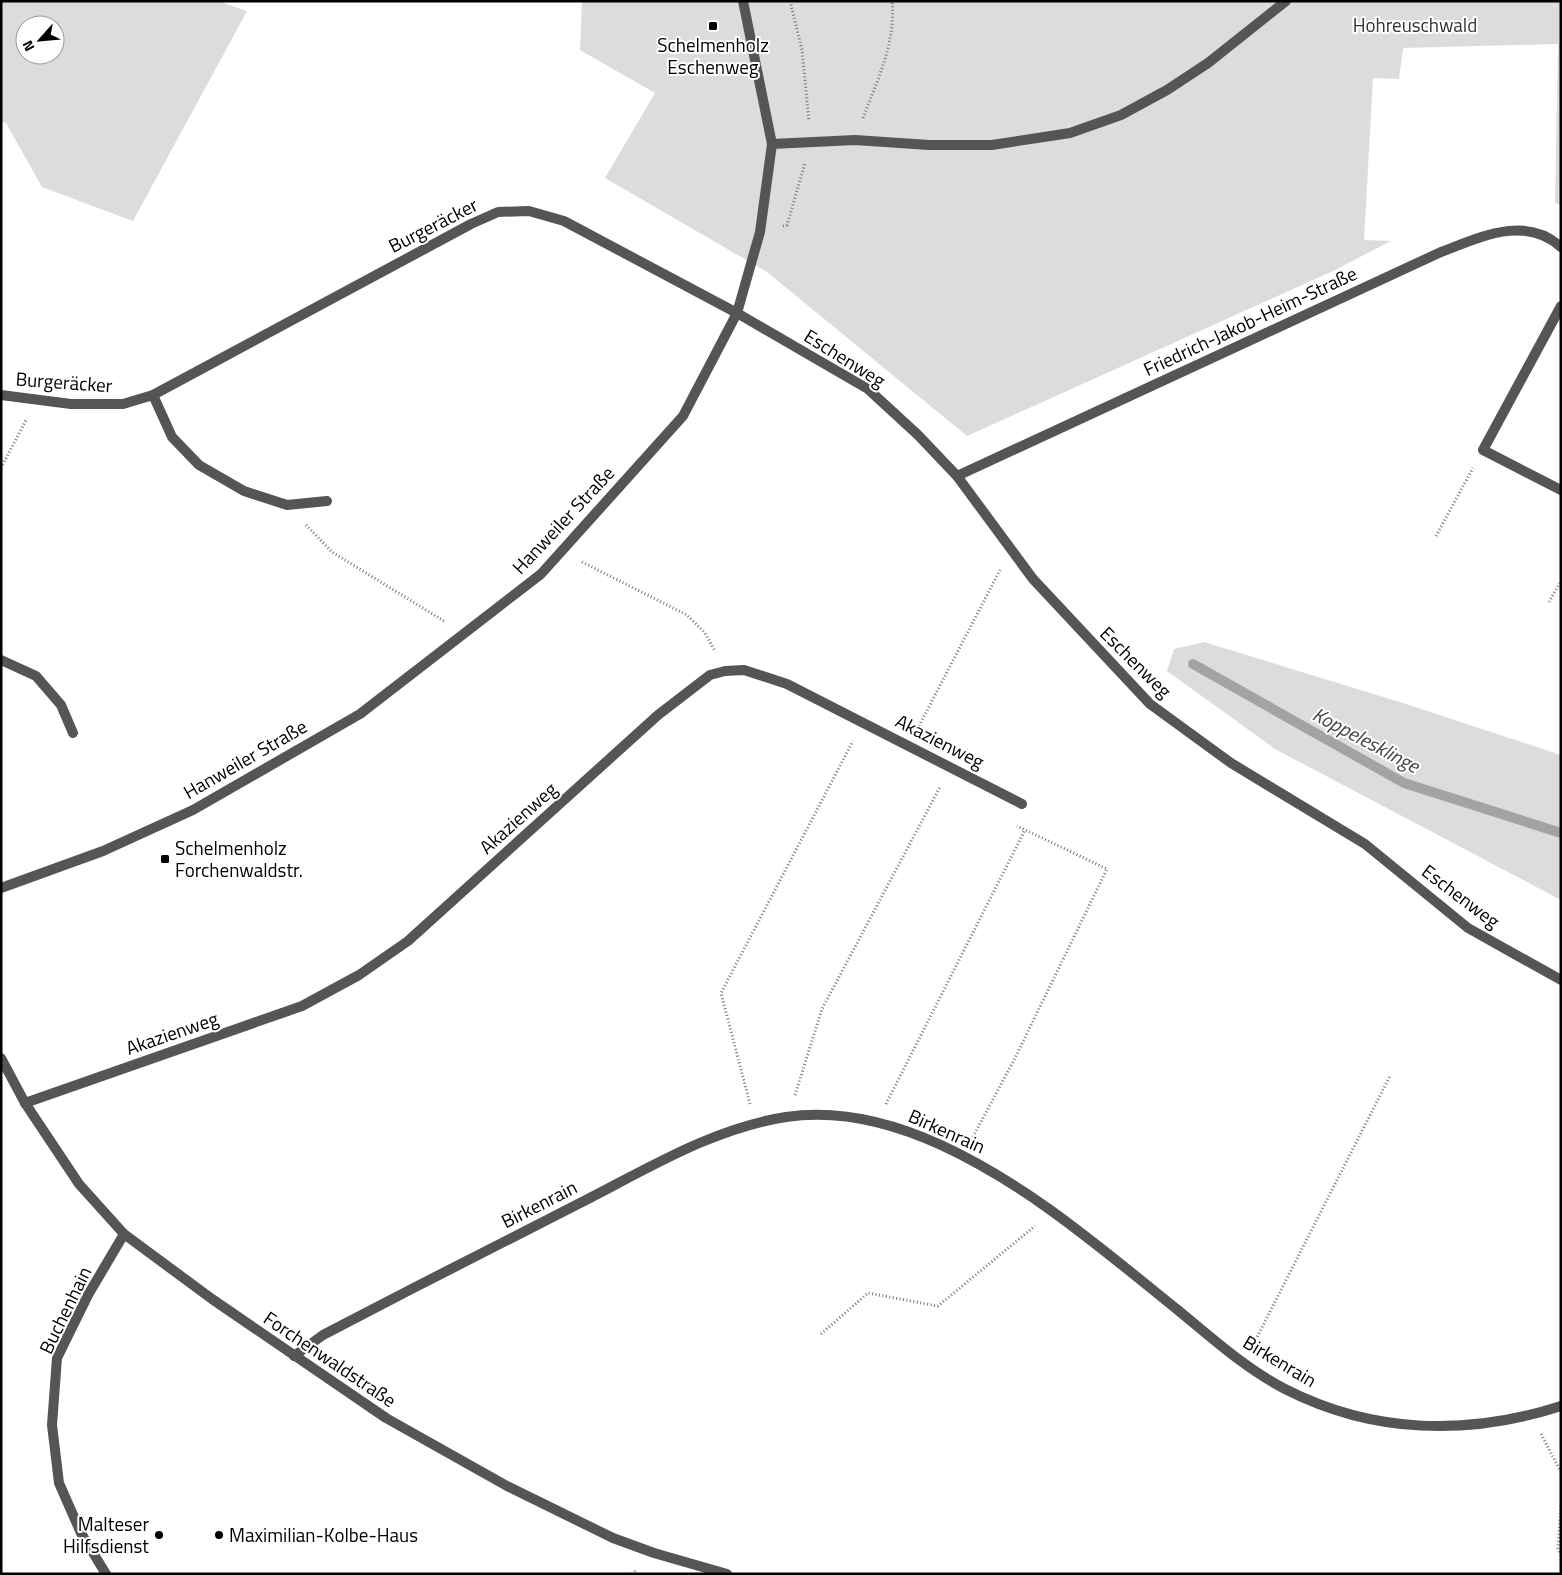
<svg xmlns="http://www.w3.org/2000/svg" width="1562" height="1575" viewBox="0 0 1562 1575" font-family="'Titillium Web',sans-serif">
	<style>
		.green { fill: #dcdcdc; fill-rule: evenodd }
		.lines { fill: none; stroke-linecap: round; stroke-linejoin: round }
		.stream { stroke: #a3a3a3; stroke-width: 10 }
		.path { stroke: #777; stroke-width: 3; stroke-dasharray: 1 2.5; stroke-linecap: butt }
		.service { stroke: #555; stroke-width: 10 }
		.minor { stroke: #555; stroke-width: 10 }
		.tertiary { stroke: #555; stroke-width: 10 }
		.poi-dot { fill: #000; stroke: #fff; stroke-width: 2 }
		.labels { text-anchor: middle; stroke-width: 4; stroke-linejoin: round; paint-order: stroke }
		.park-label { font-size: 19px; fill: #333; stroke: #fff }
		.poi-label { font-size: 19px; fill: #000; stroke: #fff; text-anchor: start }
		.street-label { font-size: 19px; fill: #000; stroke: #fff }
		.water-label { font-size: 20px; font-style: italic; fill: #444; stroke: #fff }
	</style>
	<rect width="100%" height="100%" fill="#fff"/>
	<g class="green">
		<path d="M1 1H218L247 11 133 221 42 187 6 123 1 122ZM25 25H55V55H25Z"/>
		<polygon points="582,1 1561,1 1561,205 1555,203 1558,44 1403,48 1399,79 1373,78 1364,240 1391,241 1333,271 967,436 767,272 605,178 655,93 580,50"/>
		<polygon points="1204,642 1406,704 1561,755 1561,900 1275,749 1167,671 1174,649"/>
	</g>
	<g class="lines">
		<polyline class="stream" points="1193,664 1404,783 1561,833"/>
		<g class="path">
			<polyline points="790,1 802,50 809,121"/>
			<path d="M863 118C877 81 896 43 892 1"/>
			<polyline points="783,226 787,225 805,163"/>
			<polyline points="1,468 26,420"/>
			<polyline points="306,525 332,552 444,621"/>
			<polyline points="1436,536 1473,468"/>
			<polyline points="582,562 687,615 705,633 715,651"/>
			<polyline points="1549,602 1561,581"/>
			<polyline points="919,726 1000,570"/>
			<polyline points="795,1095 822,1009 940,787"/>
			<polyline points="750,1104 721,993 853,741"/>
			<polyline points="886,1104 1025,830"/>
			<polyline points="973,1137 1015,1058 1107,869 1017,826"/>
			<polyline points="821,1334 868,1293 938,1306 1035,1226"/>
			<polyline points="1254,1343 1390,1076"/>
			<polyline points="1541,1434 1561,1472"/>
			<polyline points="1561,1506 1558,1549 1561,1555"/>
			<polyline points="632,1574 637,1569"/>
		</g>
		<polyline class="service" points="772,144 855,140 929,145 992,145 1070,133 1121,115 1167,90 1208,63 1286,1"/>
		<g class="minor">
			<polyline points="1561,306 1483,450 1561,490"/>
			<polyline points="1,395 71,404 123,404 153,395 471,224 498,212 529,211 564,221 737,313 868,389 918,435 957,476 1033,579 1150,704 1231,763 1365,844 1468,928 1561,980"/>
			<polyline points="153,395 172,437 199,465 244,491 287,505 327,501"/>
			<path d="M957 476 1441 252C1479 238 1525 214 1561 247"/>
			<polyline points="1,660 36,676 61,705 73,733"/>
			<polyline points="1,1058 25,1103 79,1184 124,1234 212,1299 386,1418 507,1486 613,1538 654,1553 727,1574"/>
			<polyline points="25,1103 302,1006 359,975 408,941 658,715 710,675 725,671 744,670 787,684 1022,804"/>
			<path d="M294 1356 323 1335C409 1290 495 1246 582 1202 647 1169 713 1128 786 1117 839 1109 893 1123 941 1145 1030 1186 1103 1250 1179 1311 1213 1339 1246 1369 1285 1389 1373 1434 1468 1436 1561 1406"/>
			<polyline points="106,1574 81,1533 59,1483 52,1425 57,1358 88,1295 124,1234"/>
		</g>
		<polyline class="tertiary" points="1,888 103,851 193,810 360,714 541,574 683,416 737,313 760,232 772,144 743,1"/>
	</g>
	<g class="poi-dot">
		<rect x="708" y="21" width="10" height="10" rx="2.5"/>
		<rect x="160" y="854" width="10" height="10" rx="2.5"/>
		<circle cx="159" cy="1535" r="5"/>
		<circle cx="219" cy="1535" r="5"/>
	</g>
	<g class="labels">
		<g class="park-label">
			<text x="1415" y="32">Hohreuschwald</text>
		</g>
		<g class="poi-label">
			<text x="713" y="52" text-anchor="middle">Schelmenholz<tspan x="713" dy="22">Eschenweg</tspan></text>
			<text x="175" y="855">Schelmenholz<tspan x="175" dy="22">Forchenwaldstr.</tspan></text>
			<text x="149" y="1531" text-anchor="end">Malteser<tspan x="149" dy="22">Hilfsdienst</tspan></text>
			<text x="229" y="1542">Maximilian-Kolbe-Haus</text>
		</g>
		<g class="street-label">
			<text transform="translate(433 225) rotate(-27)" y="7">Burgeräcker</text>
			<text transform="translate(1250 321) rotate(-25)" y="7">Friedrich-Jakob-Heim-Straße</text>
			<text transform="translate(845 358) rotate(32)" y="7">Eschenweg</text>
			<text transform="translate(64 382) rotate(4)" y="7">Burgeräcker</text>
			<text transform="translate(563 520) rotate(-47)" y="7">Hanweiler Straße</text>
			<text transform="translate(1136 662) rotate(45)" y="7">Eschenweg</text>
			<text transform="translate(940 741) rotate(27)" y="7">Akazienweg</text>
			<text transform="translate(245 759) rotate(-30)" y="7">Hanweiler Straße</text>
			<text transform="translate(518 818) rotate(-42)" y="7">Akazienweg</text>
			<text transform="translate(1461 896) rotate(37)" y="7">Eschenweg</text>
			<text transform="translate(172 1033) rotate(-19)" y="7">Akazienweg</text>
			<text transform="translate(947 1131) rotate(24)" y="7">Birkenrain</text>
			<text transform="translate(539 1204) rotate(-27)" y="7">Birkenrain</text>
			<text transform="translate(65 1310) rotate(-64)" y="7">Buchenhain</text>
			<text transform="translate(330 1359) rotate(34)" y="7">Forchenwaldstraße</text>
			<text transform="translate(1280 1361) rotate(31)" y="7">Birkenrain</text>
		</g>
		<g class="water-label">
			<text transform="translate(1366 740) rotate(28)" y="7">Koppelesklinge</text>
		</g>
	</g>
	<rect width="1562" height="1575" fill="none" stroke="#000000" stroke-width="5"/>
	<g transform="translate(40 40) rotate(243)"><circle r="24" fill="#ffffff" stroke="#999999"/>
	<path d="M0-4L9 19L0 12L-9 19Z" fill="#000000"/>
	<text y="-8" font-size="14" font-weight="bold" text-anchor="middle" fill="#000000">N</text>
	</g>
</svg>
